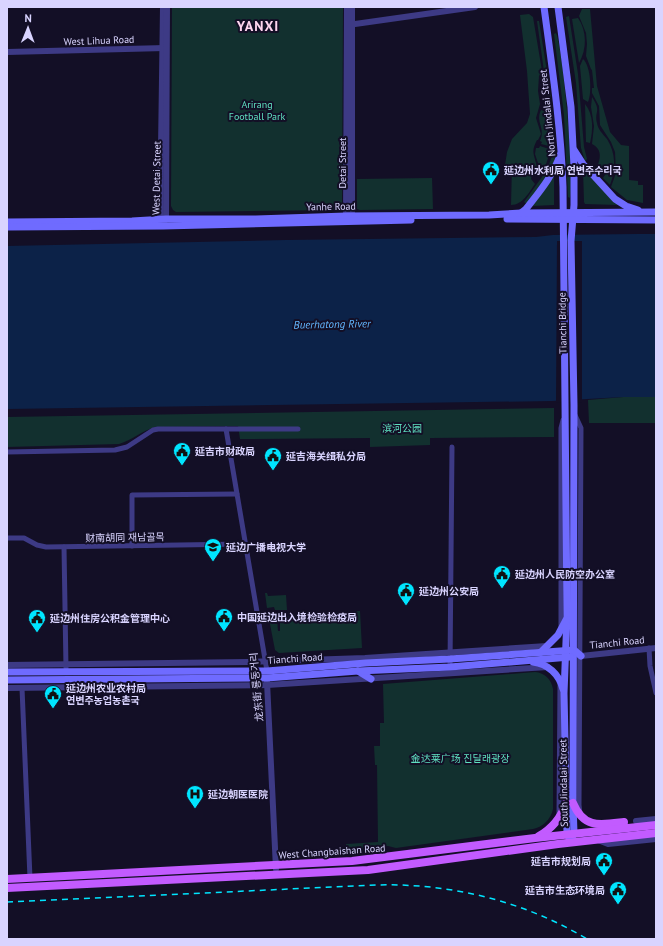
<svg xmlns="http://www.w3.org/2000/svg" width="663" height="946" viewBox="0 0 663 946" font-family="'PT Sans','Noto Sans SC','Noto Sans KR',sans-serif">
	<style>
		.green { fill: #12302f }
		.water { fill: #0c2248 }
		.pier { fill: #130f26 }
		.lines { fill: none; stroke-linecap: round; stroke-linejoin: round }
		.minor { stroke: #3d3a85; stroke-width: 5 }
		.tertiary { stroke: #3d3a85; stroke-width: 6 }
		.secondary { stroke: #6f6bff; stroke-width: 7 }
		.primary { stroke: #c25bff; stroke-width: 8 }
		.rail { stroke: #00e5ff; stroke-width: 1.5; stroke-dasharray: 6 5; stroke-linecap: butt }
		.labels { text-anchor: middle; stroke-width: 4; stroke-linejoin: round; paint-order: stroke }
		.street-label { font-size: 10px; fill: #d9d4ff; stroke: #130f26 }
		.park-label { font-size: 10px; fill: #5fe0c0; stroke: #130f26 }
		.poi-label { font-size: 10px; font-weight: bold; fill: #d9d4ff; stroke: #130f26; text-anchor: start }
		.water-label { font-size: 11px; font-style: italic; fill: #62b6ff; stroke: #130f26 }
		.district-label { font-size: 14px; font-weight: bold; letter-spacing: 1px; fill: #ffd6f0; stroke: #130f26 }
	</style>
	<rect width="100%" height="100%" fill="#130f26"/>
	<g class="green">
		<polygon points="172,7 343,7 342,202 340,209 335,210 176,212 173,210 171,206"/>
		<polygon points="582,9 590,9 597,86 610,132 621,145 629,146 629,180 638,181 638,185 643,185 643,203 627,200 611,187 616,173 615,152 611,142 600,125 599,106 592,93 592,88 594,88 592,70 591,69 586,56 587,44 586,33 579,16"/>
		<path d="M520 15 529 14 533 17 542 71 539 76 538 91 540 104 536 118 541 134 538 140H537C530 153 535 155 537 168L532 174 531 179 535 184C529 192 523 205 511 205L512 165H505L507 152 512 139 527 123 530 114 527 71Z"/>
		<polygon points="569,16 578,74 584,147 587,159 585,161 581,148 576,83 566,17"/>
		<path d="M578 18C587 31 587 49 579 63L572 19Z"/>
		<polygon points="537,21 539,21 551,97 555,159 550,172 527,204 524,202 547,170 552,156 547,93"/>
		<path d="M556 33C563 47 575 184 570 198L568 197 564 115 554 34Z"/>
		<path d="M583 59C591 66 592 93 588 102L583 99 580 66Z"/>
		<path d="M592 97C602 112 594 111 597 123 598 130 603 134 607 139 616 153 616 170 610 185L603 178 605 175 597 167C601 158 602 149 592 144L594 126 591 107Z"/>
		<path d="M585 104C594 115 593 130 590 143L586 142Z"/>
		<path d="M541 110 546 112 549 146 541 144 542 142 540 141C546 128 535 122 541 110Z"/>
		<polygon points="540,146 549,149 548,158 545,167 539,166 535,154 536,148 539,148"/>
		<polygon points="583,169 618,204 617,205 585,204 584,202"/>
		<polygon points="554,176 554,205 532,206"/>
		<polygon points="432,178 433,209 360,210 357,209 357,179"/>
		<polygon points="623,397 656,397 656,423 589,423 588,400"/>
		<path d="M554 408V437L430 438V445L370 447V438L240 439 238 426 155 427C142 431 132 440 119 444L7 447V417Z"/>
		<polygon points="265,593 267,593 268,596 286,595 287,610 275,610 274,607 267,608"/>
		<polygon points="360,611 362,648 279,653 275,650 269,619 277,619 278,631 280,631 280,617 291,616 291,615"/>
		<path d="M535 672C545 673 551 679 553 689V809C551 819 543 827 533 829L396 848 388 846 367 848 360 852 346 853V844L378 842 377 765H375L374 746H380V723H384L383 684Z"/>
	</g>
	<polygon class="water" points="637,234 656,234 656,397 623,397 552,401 7,409 7,246 286,240 536,237 553,235"/>
	<polygon class="pier" points="557,241 582,241 582,402 556,403"/>
	<g class="lines">
		<g class="minor">
			<polyline points="575,415 581,428 579,805 580,814"/>
			<polyline points="226,429 267,671"/>
			<polyline points="7,452 115,450 127,447 153,430 158,429 298,429"/>
			<polyline points="7,538 24,538 37,545 46,547 245,544"/>
			<polyline points="132,546 132,495 237,494"/>
			<polyline points="64,547 66,668"/>
			<polyline points="561,629 561,428 563,420"/>
			<polyline points="649,648 650,666 656,693"/>
			<polyline points="450,667 452,447"/>
			<polyline points="22,688 30,878"/>
			<polyline points="559,816 560,684"/>
		</g>
		<g class="tertiary">
			<polyline points="348,25 475,7"/>
			<polyline points="7,52 165,48"/>
			<polyline points="347,219 346,216 347,7"/>
			<polyline points="349,219 352,212 352,7"/>
			<polyline points="162,222 160,219 163,7"/>
			<polyline points="164,222 166,219 167,7"/>
			<polyline points="581,656 656,648"/>
			<polyline points="7,665 248,662 365,658 547,646"/>
			<polyline points="267,682 276,869"/>
			<polyline points="7,688 267,685 548,667"/>
			<polyline points="636,821 656,819"/>
			<polyline points="598,840 608,844 656,839"/>
		</g>
		<g class="secondary">
			<path d="M544 7C552 67 561 127 563 187L567 616 564 693 567 834 571 842"/>
			<polyline points="558,7 571,107 574,167 574,205 571,241 574,405 573,803 574,833 572,838"/>
			<polyline points="574,150 583,164 615,199 626,206 638,210"/>
			<path d="M521 213 526 209C539 192 553 176 560 155"/>
			<polyline points="507,219 656,220"/>
			<polyline points="7,222 132,221 166,219 256,219 346,216 489,215 521,213 656,212"/>
			<polyline points="7,227 163,226 411,220"/>
			<polyline points="541,652 558,635 566,620"/>
			<path d="M533 662C548 664 559 674 563 689"/>
			<polyline points="358,671 371,679"/>
			<polyline points="7,672 267,671 366,663 450,659 574,650 581,656"/>
			<polyline points="7,680 267,678 358,671 450,667 570,657"/>
		</g>
		<g class="primary">
			<path d="M573 803C584 829 600 825 624 822"/>
			<path d="M539 836C553 828 561 818 566 803"/>
			<polyline points="7,879 352,861 535,838 656,825"/>
			<polyline points="7,888 368,870 558,844 656,833"/>
		</g>
		<path class="rail" d="M7 902 377 885C450 883 524 901 587 939"/>
	</g>
	<defs>
		<symbol id="civic-pin" viewBox="-11 -11 22 30"><path d="M0 17L-7.5 6A9.5 9.5 0 1 1 7.5 6Z" fill="#00e5ff" stroke="#130f26"/><path d="M-.6-6.5H3V-4.5H.6V-3L4-1V1h2V6H-6V1h2V-1L-.6-3ZM-1.2 2.5V6h2.4V2.5Z" fill="#111"/></symbol>
		<symbol id="university-pin" viewBox="-11 -11 22 30"><path d="M0 17L-7.5 6A9.5 9.5 0 1 1 7.5 6Z" fill="#00e5ff" stroke="#130f26"/><path d="M0-5L7-2L0 1L-7-2ZM-4 1L0 2.5L4 1V4Q0 6-4 4Z" fill="#111"/></symbol>
		<symbol id="hospital-pin" viewBox="-11 -11 22 30"><path d="M0 17L-7.5 6A9.5 9.5 0 1 1 7.5 6Z" fill="#00e5ff" stroke="#130f26"/><path d="M-5-5h3v3.5h4V-5h3V5h-3V1.5h-4V5h-3Z" fill="#111"/></symbol>
	</defs>
	<g fill-rule="evenodd">
		<use href="#civic-pin" x="481" y="160" width="20" height="27"/>
		<use href="#civic-pin" x="172" y="441" width="20" height="27"/>
		<use href="#civic-pin" x="263" y="446" width="20" height="27"/>
		<use href="#university-pin" x="203" y="537" width="20" height="27"/>
		<use href="#civic-pin" x="492" y="564" width="20" height="27"/>
		<use href="#civic-pin" x="396" y="581" width="20" height="27"/>
		<use href="#civic-pin" x="214" y="607" width="20" height="27"/>
		<use href="#civic-pin" x="27" y="608" width="20" height="27"/>
		<use href="#civic-pin" x="43" y="684" width="20" height="27"/>
		<use href="#hospital-pin" x="185" y="784" width="20" height="27"/>
		<use href="#civic-pin" x="594" y="851" width="20" height="27"/>
		<use href="#civic-pin" x="608" y="880" width="20" height="27"/>
	</g>
	<g class="labels">
		<g class="street-label">
			<text transform="translate(99 40) rotate(-2)" y="4">West Lihua Road</text>
			<text transform="translate(547 113) rotate(-96)" y="4">North Jindalai Street</text>
			<text transform="translate(342 163) rotate(-90)" y="4">Detai Street</text>
			<text transform="translate(156 178) rotate(-89)" y="4">West Detai Street</text>
			<text transform="translate(331 206) rotate(-1)" y="4">Yanhe Road</text>
			<text transform="translate(562 323) rotate(-91)" y="4">Tianchi Bridge</text>
			<text transform="translate(125 537) rotate(-1)" y="4">财南胡同 재남골목</text>
			<text transform="translate(617 642) rotate(-6)" y="4">Tianchi Road</text>
			<text transform="translate(295 658) rotate(-4)" y="4">Tianchi Road</text>
			<text transform="translate(256 687) rotate(-95)" y="4">龙东街 룡동거리</text>
			<text transform="translate(563 783) rotate(-91)" y="4">South Jindalai Street</text>
			<text transform="translate(332 851) rotate(-4)" y="4">West Changbaishan Road</text>
		</g>
		<g class="park-label">
			<text x="257" y="108">Arirang<tspan x="257" dy="12">Football Park</tspan></text>
			<text x="402" y="432">滨河公园</text>
			<text x="460" y="762">金达莱广场 진달래광장</text>
		</g>
		<g class="poi-label">
			<text x="504" y="174">延边州水利局 연변주수리국</text>
			<text x="195" y="455">延吉市财政局</text>
			<text x="286" y="460">延吉海关缉私分局</text>
			<text x="226" y="551">延边广播电视大学</text>
			<text x="515" y="578">延边州人民防空办公室</text>
			<text x="419" y="595">延边州公安局</text>
			<text x="237" y="621">中国延边出入境检验检疫局</text>
			<text x="50" y="622">延边州住房公积金管理中心</text>
			<text x="66" y="692">延边州农业农村局<tspan x="66" dy="12">연변주농업농촌국</tspan></text>
			<text x="208" y="798">延边朝医医院</text>
			<text x="591" y="865" text-anchor="end">延吉市规划局</text>
			<text x="605" y="894" text-anchor="end">延吉市生态环境局</text>
		</g>
		<g class="water-label">
			<text transform="translate(332 324) rotate(-1)" y="4">Buerhatong River</text>
		</g>
		<g class="district-label">
			<text x="258" y="31">YANXI</text>
		</g>
	</g>
	<rect width="663" height="946" fill="none" stroke="#d9d4ff" stroke-width="16"/>
	<g transform="translate(28 28) rotate(1)" stroke="#130f26" stroke-width="3" paint-order="stroke">
	<path d="M0-3L7 15L0 10L-7 15Z" fill="#d9d4ff"/>
	<text y="-6" font-size="11" font-weight="bold" text-anchor="middle" fill="#d9d4ff">N</text>
	</g>
</svg>
